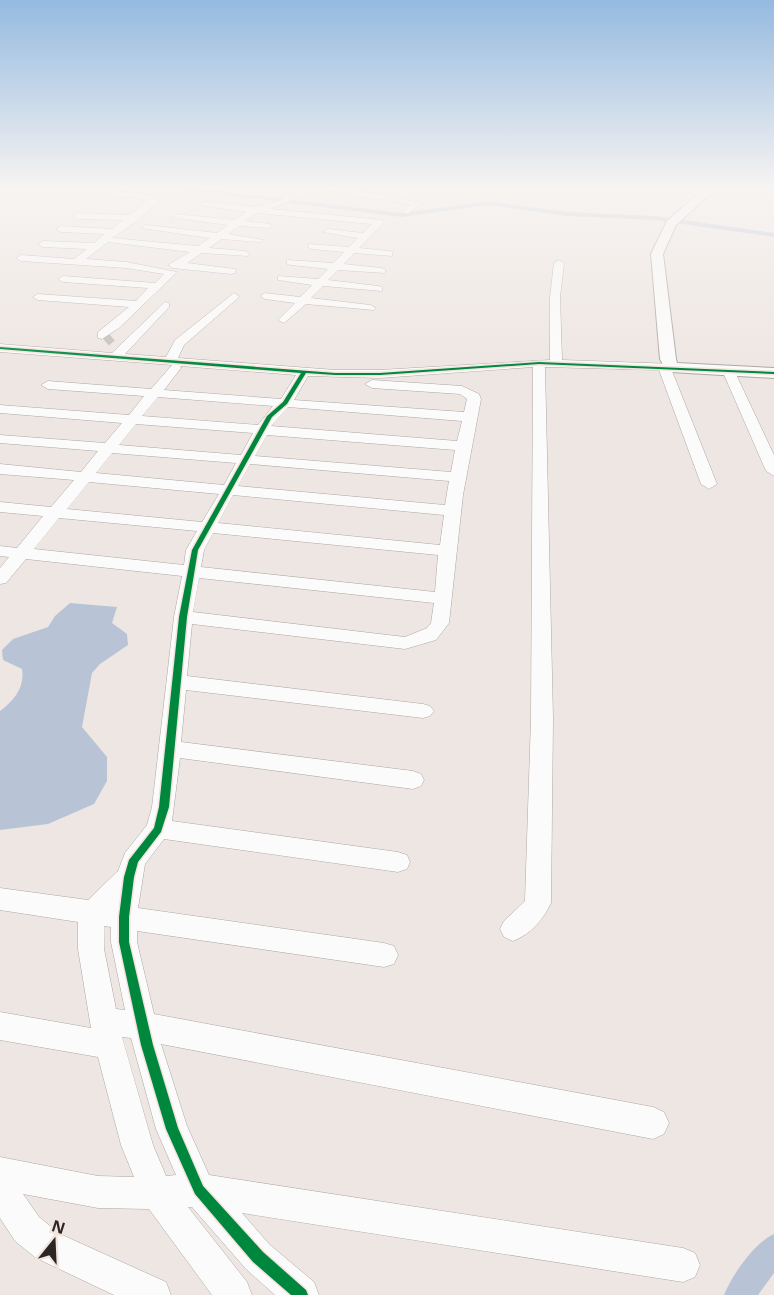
<svg xmlns="http://www.w3.org/2000/svg" width="774" height="1295" viewBox="0 0 774 1295" font-family="'Open Sans',sans-serif">
	<style>
		.water { fill: #b8c4d5 }
		.lines { fill: none; stroke-linecap: round; stroke-linejoin: round }
		.canal { fill: #b8c4d5; fill-rule: evenodd }
		.minor-tunnel { stroke: #c7c0bc; stroke-width: 12; stroke-dasharray: 12 6; stroke-linecap: butt }
		.minor-casing { stroke: #ada7a4; stroke-width: 1 }
		.tertiary-casing { stroke: #ada7a4; stroke-width: 2 }
		.minor { fill: #fcfbfb; fill-rule: evenodd }
		.tertiary { fill: #fcfbfb; fill-rule: evenodd }
		.cycleway-casing { stroke: #f2e4de; stroke-width: 3 }
		.cycleway { fill: #00873e; fill-rule: evenodd }
	</style>
	<rect width="100%" height="100%" fill="#eee6e2"/>
	<path class="water" d="M70 603 117 607 112 623 127 634 128 645 100 664 92 673 82 727 107 757V781L94 804 48 824 0 830V711C14 700 25 688 22 669L3 660 2 650 13 639 48 627 55 616Z"/>
	<g class="lines">
		<g class="canal">
			<polygon points="157,186 181,186 401,213 489,201 567,212 654,216 774,233 774,237 654,220 567,216 489,205 401,217"/>
			<path d="M774 1234V1273L758 1295H724C732 1275 754 1243 774 1234Z"/>
		</g>
		<polyline class="minor-tunnel" points="105,341 111,336"/>
		<defs>
			<g id="minor">
				<polygon points="214,186 252,192 256,194 252,196 195,187"/>
				<polygon points="311,186 330,186 422,203 407,214 403,211 411,204 318,189 270,209 382,220 384,222 359,248 389,251 392,252 392,256 354,253 344,264 381,268 385,269 385,273 338,270 328,280 378,286 382,287 382,291 323,286 311,298 370,305 376,308 374,310 306,304 284,323 278,320 295,303 265,299 260,296 265,293 300,297 312,285 278,280 278,276 318,279 328,269 291,265 287,264 287,260 333,263 344,252 312,249 309,248 309,244 349,247 358,238 323,232 328,229 363,233 372,224 257,213 245,221 270,224 270,228 239,226 228,234 263,240 261,242 221,239 209,248 245,251 250,254 248,256 202,253 187,263 235,269 235,273 231,274 173,268 168,265 190,252 108,242 86,259 126,262 177,272 119,328 102,339 98,338 98,332 129,307 38,300 33,297 38,294 136,301 148,288 63,282 58,279 63,276 155,283 164,274 126,268 21,261 16,258 21,255 74,259 87,249 43,247 38,244 43,241 94,243 105,234 61,232 56,229 61,226 112,229 123,220 78,219 74,216 78,213 130,215 150,199 112,195 115,191 162,197 138,220 112,238 198,246 210,238 141,228 146,225 217,233 228,225 171,217 175,214 235,220 247,212 199,205 203,202 255,207 276,202"/>
				<path d="M559 260 564 263 560 297 562 360 675 364 677 367 672 371 717 484 709 489 701 484 659 370 545 367 553 719 551 903C543 920 531 934 513 941L504 937 500 929 504 921 525 901 531 719 533 367 380 378 308 376 294 400 464 412 467 399 460 394 372 388 365 384 372 380 462 386 479 394 481 399 463 495 449 623 436 640 405 649 192 624 187 676 423 704 430 706 434 711 430 716 423 718 186 690 181 742 413 771 421 774 424 780 421 786 413 789 180 758 172 821 398 852 407 855 410 862 407 869 398 872 164 839 145 864 138 908 384 943 394 946 398 955 394 964 384 967 137 931V942L154 1014 653 1107 664 1112 669 1123 664 1134 653 1139 161 1044 187 1126 209 1175 683 1248 695 1253 700 1265 695 1277 683 1282 242 1213 270 1245 314 1282 319 1295H275L246 1269 192 1207H188L247 1282 252 1295H212L149 1209 98 1208 23 1194 39 1217 60 1234 166 1282 171 1295H114L36 1258 15 1241 0 1218V1157L98 1176 134 1177 121 1145 98 1057 0 1040V1012L91 1028 78 949V922L0 910V888L88 900 118 871 125 853 147 825 152 807 174 617 182 576 26 559 6 583 0 584V568L9 557 0 556V546L17 548 43 516 0 512V502L51 507 74 480 0 474V464L81 472 98 451 0 443V435L105 443 122 423 0 413V405L129 415 144 396 48 389 41 385 48 381 151 389 172 365 0 352V344L112 353 165 302 169 303V307L125 354 166 357 175 340 234 293 239 296 238 298 184 345 178 358 335 370H380L550 360V297L554 263ZM180 366 296 375 281 399 164 390 181 368ZM158 397 273 406 258 425 142 416ZM288 407 462 421 457 441 271 426ZM136 424 253 433 241 455 119 445ZM267 435 455 450 451 472 255 456ZM112 453 236 463 224 485 96 473ZM250 464 449 481 445 505 238 486ZM89 482 219 494 202 522 67 509ZM233 495 444 515 440 545 218 523ZM59 518 197 531 186 550 184 565 34 549ZM213 533 438 555 435 592 201 567 204 550ZM199 578 434 603 431 623 427 628 405 637 193 612ZM104 926 111 927V942L125 1010 116 1009 104 949ZM122 1037 131 1038 156 1129 176 1175 166 1176 153 1145Z"/>
				<polygon points="728,366 734,370 774,455 774,476 766,471 722,370"/>
			</g>
			<polygon id="tertiary" points="707,186 719,186 676,225 663,254 676,359 677,363 774,368 774,378 671,372 666,370 660,359 651,254 667,221"/>
		</defs>
		<use href="#minor" class="minor-casing"/>
		<use href="#tertiary" class="tertiary-casing"/>
		<use href="#minor" class="minor"/>
		<use href="#tertiary" class="tertiary"/>
		<defs>
			<polygon id="cycleway" points="0,347 335,373 380,373 539,362 774,372 774,374 539,364 380,375 335,375 306,373 287,404 272,417 198,550 187,617 169,807 161,832 138,862 134,877 129,917 129,942 153,1045 178,1128 203,1186 263,1252 306,1290 308,1295 291,1295 253,1262 195,1194 166,1129 141,1045 119,942 119,917 124,877 129,860 154,828 159,807 179,617 192,550 267,416 283,402 301,373 0,349"/>
		</defs>
		<use href="#cycleway" class="cycleway-casing"/>
		<use href="#cycleway" class="cycleway"/>
	</g>
	<linearGradient id="sky" x2="0" y2="1"><stop stop-color="#95bae0"/><stop offset="0.51" stop-color="#f7f4f2"/><stop offset="1" stop-color="#f7f4f2" stop-opacity="0"/></linearGradient>
	<rect width="774" height="368" fill="url(#sky)"/>
	<g transform="translate(54 1241) rotate(18)" stroke="#f2e4de" stroke-width="4.5" paint-order="stroke">
	<path d="M0-4.5L10 22L0 15L-10 22Z" fill="#2b2624"/>
	<text y="-9" font-size="16" font-weight="bold" text-anchor="middle" fill="#2b2624">N</text>
	</g>
</svg>
